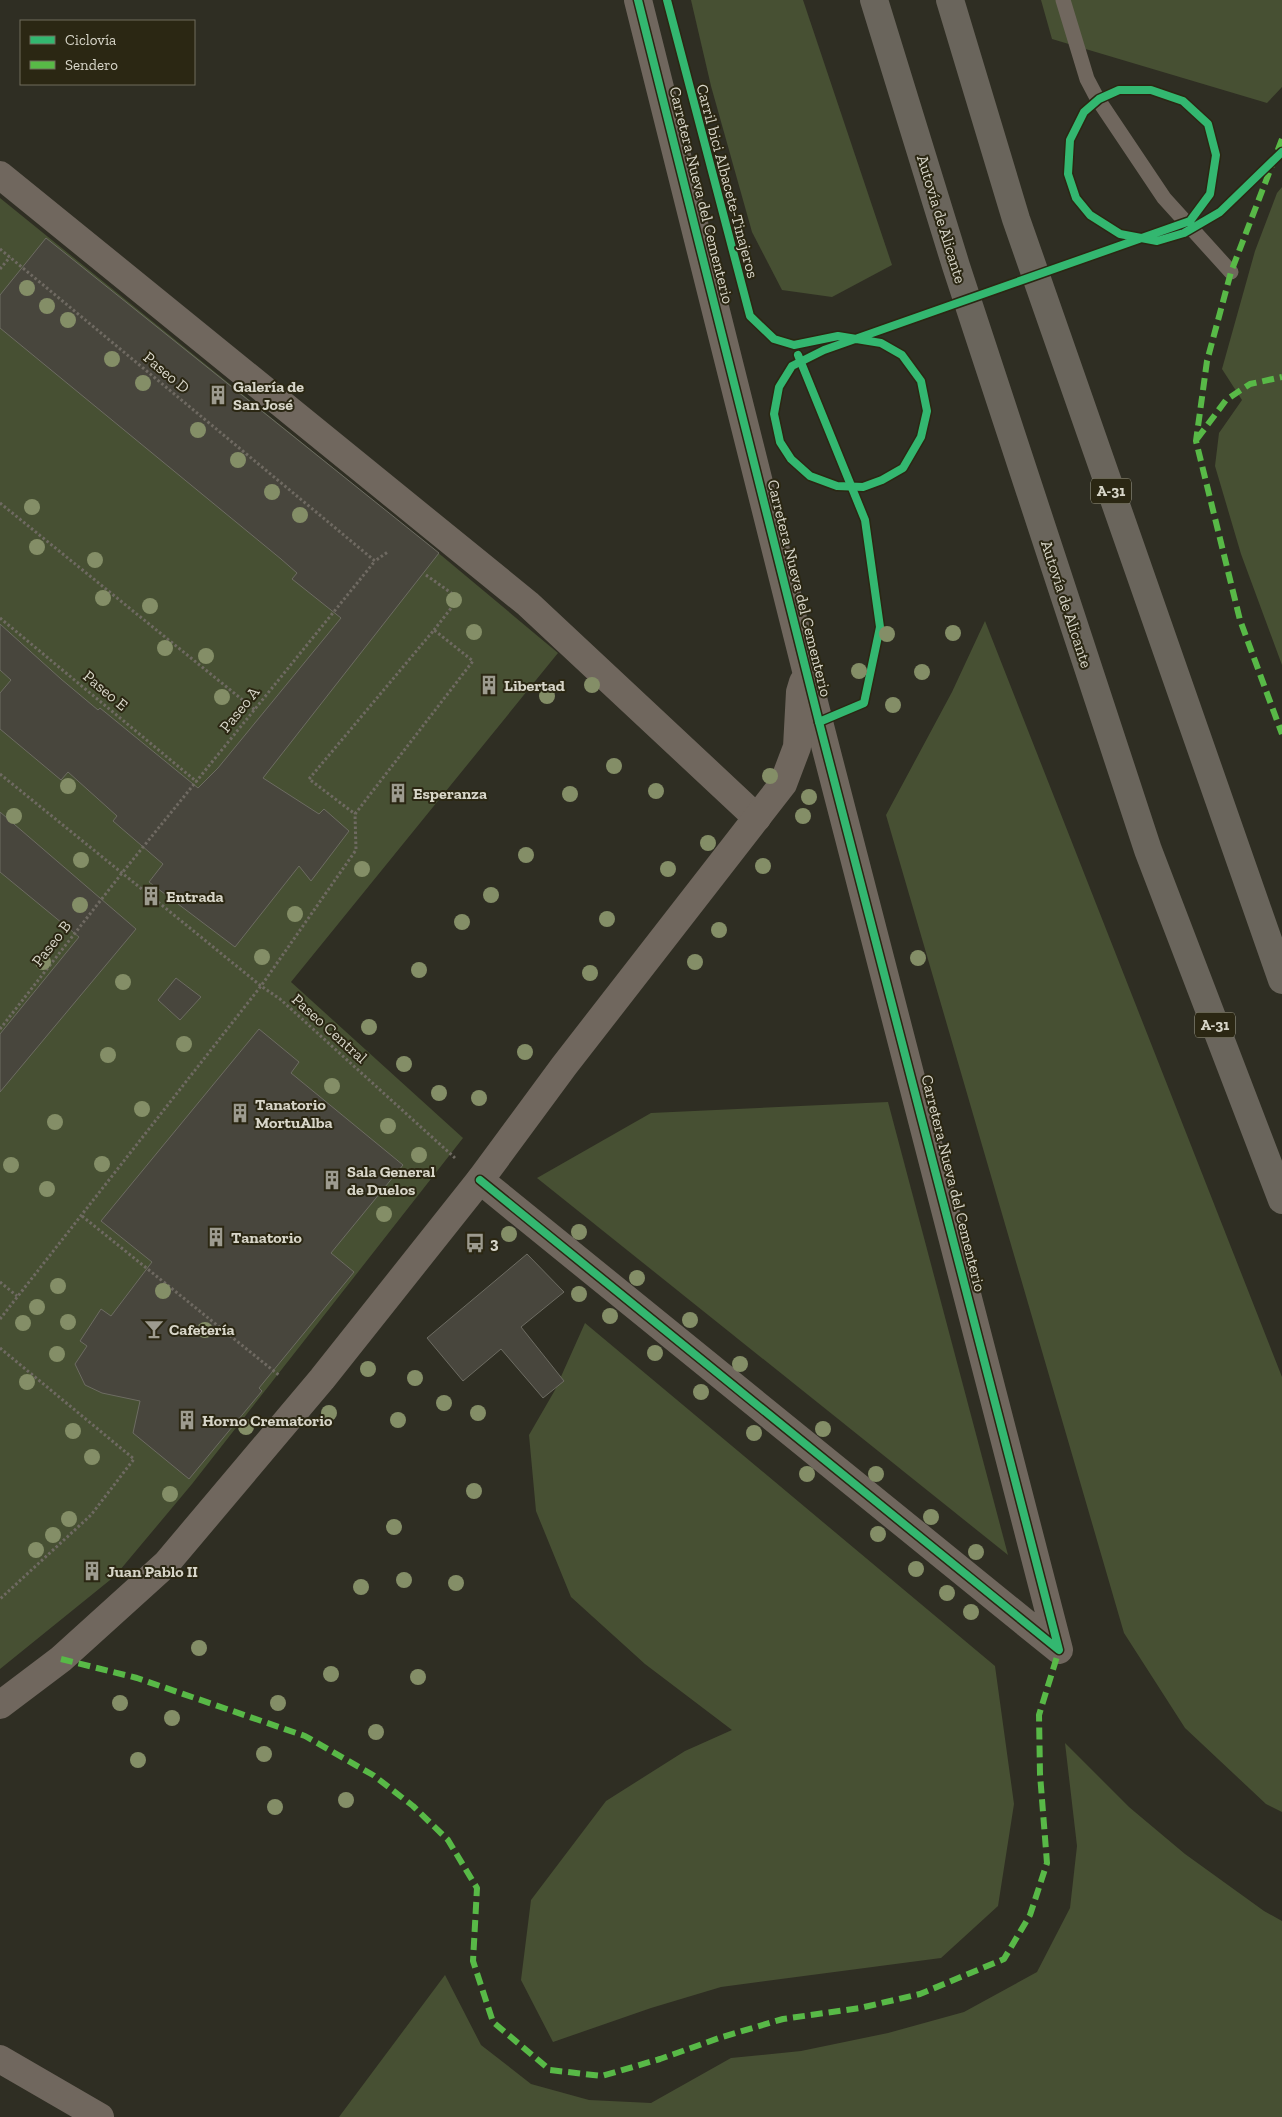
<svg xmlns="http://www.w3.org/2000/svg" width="1282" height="2117" viewBox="0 0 1282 2117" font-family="'Zilla Slab',serif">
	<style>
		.green { fill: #475033 }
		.building { fill: #48463d; stroke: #6d6c62 }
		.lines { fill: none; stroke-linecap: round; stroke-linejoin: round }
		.path { stroke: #6f6a62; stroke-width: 3; stroke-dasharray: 2.5 2.5; stroke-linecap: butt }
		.service { stroke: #70675e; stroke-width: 15 }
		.minor { stroke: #70675e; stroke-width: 28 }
		.motorway { stroke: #6a655c; stroke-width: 28 }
		.quiet { stroke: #58b947; stroke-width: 6; stroke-dasharray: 12 6; stroke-linecap: butt }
		.cycleway-casing { stroke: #2b2713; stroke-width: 11 }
		.cycleway { stroke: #33b770; stroke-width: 8 }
		.tree { fill: #848e67 }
		.labels { text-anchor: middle; stroke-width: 4; stroke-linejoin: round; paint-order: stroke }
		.shield { fill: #2b2713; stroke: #a4a292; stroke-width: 1 }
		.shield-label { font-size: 15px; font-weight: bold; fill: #d8d6c9 }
		.street-label { font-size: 16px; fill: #d8d6c9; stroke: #2b2713 }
		.poi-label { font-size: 16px; font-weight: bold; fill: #d8d6c9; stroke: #2b2713; text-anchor: start }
	</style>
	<rect width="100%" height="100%" fill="#2f2e23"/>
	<g class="green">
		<polygon points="691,0 803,0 892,265 832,297 782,290 752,232 711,86"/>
		<polygon points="1041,0 1282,0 1282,87 1267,103 1052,39"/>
		<polygon points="1282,187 1282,665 1241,554 1215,466 1219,433 1242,400 1222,369 1255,251 1277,193"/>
		<polygon points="0,198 442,556 558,653 291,982 463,1138 192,1484 115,1576 0,1669"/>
		<polygon points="985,621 1282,1377 1282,1812 1266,1804 1185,1728 1124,1633 886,815 952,692"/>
		<polygon points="888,1102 1008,1555 537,1178 651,1113"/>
		<polygon points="585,1323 995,1666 1014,1804 998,1906 941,1958 721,1987 651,2008 553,2042 521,1980 531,1900 606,1801 685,1751 732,1730 645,1664 571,1597 536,1511 529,1435 555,1390"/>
		<polygon points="1065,1743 1129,1807 1185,1854 1264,1911 1282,1921 1282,2117 339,2117 445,1975 481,2045 531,2084 589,2100 651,2103 731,2058 801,2051 888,2033 964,2012 1037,1972 1070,1908 1077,1846"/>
	</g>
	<g class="building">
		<polygon points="46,238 439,553 263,778 319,814 324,809 349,831 311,881 299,866 235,947 149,882 163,864 113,821 117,816 68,772 61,780 0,729 0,693 11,680 0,670 0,624 61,679 98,710 100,708 198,788 218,768 341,618 292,579 297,573 281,559 0,328 0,295"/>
		<polygon points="0,812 136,929 0,1092 0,1034 79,937 0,872"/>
		<polygon points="176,978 201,997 180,1020 158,1000"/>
		<polygon points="259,1029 299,1062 291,1073 403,1165 331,1253 354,1272 259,1388 262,1391 189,1479 133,1433 140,1401 102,1393 85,1385 75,1364 87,1346 80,1341 101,1309 111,1316 152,1262 101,1221"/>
		<polygon points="527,1254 564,1292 521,1327 564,1381 543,1398 501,1349 463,1381 427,1338"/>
	</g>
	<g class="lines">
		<g class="path">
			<polyline points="0,249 375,561 389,551"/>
			<polyline points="0,269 10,257"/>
			<polyline points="0,503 255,710"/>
			<polyline points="426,575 454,595 456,602 434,630"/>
			<polyline points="0,618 197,782"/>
			<polyline points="0,774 143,890"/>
			<polyline points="158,902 261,986 280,999 455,1158"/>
			<polyline points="0,1029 122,873 375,561"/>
			<polyline points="82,1216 280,1376"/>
			<polyline points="0,1282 17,1296"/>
			<polyline points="0,1319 261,986 356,850 355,814 473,661 434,630 309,779 355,814"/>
			<polyline points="0,1348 134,1459 91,1515 0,1599"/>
		</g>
		<polyline class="service" points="1063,0 1087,79 1097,98 1164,198 1231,272"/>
		<g class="minor">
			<polyline points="0,175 528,604 757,818"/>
			<polyline points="480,1180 1059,1650 819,722 638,0"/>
			<polyline points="0,1705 61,1659 166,1564 322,1379 480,1180 564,1066 783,784 797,747 800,692 803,682"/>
			<polyline points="0,2059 100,2117"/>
		</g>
		<g class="motorway">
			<polyline points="874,0 956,266 1148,850 1282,1200"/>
			<polyline points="950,0 1016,219 1282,980"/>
		</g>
		<g class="quiet">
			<polyline points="1282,139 1231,272 1207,361 1196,441 1240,620 1282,734"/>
			<polyline points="1197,439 1226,400 1250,384 1282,377"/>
			<polyline points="61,1659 137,1678 305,1736 373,1775 413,1806 448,1840 477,1888 473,1961 493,2022 550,2070 602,2076 660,2059 722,2037 783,2019 860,2008 920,1994 1004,1959 1030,1915 1047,1863 1040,1774 1039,1715 1059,1650"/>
		</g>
		<defs>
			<g id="cycleway">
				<polyline points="667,0 750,316 774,339 794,345 838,336 881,343 902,355 921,381 927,411 921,437 903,468 882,480 863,487 837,486 810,476 791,459 780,442 774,414 779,387 792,366 824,350 1190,221 1210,194 1216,155 1208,124 1183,101 1151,90 1119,90 1099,99 1084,112 1070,140 1068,174 1076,198 1090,215 1120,234 1157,241 1184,233 1220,212 1282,152"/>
				<polyline points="798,355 865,520 880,627 864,703 819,722"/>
				<polyline points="480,1180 1059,1650 819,722 638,0"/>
			</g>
		</defs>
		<use href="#cycleway" class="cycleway-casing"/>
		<use href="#cycleway" class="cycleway"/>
	</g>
	<g class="tree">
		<circle cx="27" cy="288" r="8"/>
		<circle cx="47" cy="306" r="8"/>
		<circle cx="68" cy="320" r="8"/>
		<circle cx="112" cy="359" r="8"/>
		<circle cx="143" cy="383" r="8"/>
		<circle cx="198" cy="430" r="8"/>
		<circle cx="238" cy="460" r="8"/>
		<circle cx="272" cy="492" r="8"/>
		<circle cx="32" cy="507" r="8"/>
		<circle cx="300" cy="515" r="8"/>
		<circle cx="37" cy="547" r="8"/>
		<circle cx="95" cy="560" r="8"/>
		<circle cx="103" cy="598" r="8"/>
		<circle cx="454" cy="600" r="8"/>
		<circle cx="150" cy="606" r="8"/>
		<circle cx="474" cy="632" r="8"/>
		<circle cx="953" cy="633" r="8"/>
		<circle cx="887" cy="634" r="8"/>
		<circle cx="165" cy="648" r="8"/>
		<circle cx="206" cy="656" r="8"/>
		<circle cx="859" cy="671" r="8"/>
		<circle cx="922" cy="672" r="8"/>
		<circle cx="592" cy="685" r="8"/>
		<circle cx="547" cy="696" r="8"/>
		<circle cx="222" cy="697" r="8"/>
		<circle cx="893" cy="705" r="8"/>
		<circle cx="614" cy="766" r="8"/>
		<circle cx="770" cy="776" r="8"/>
		<circle cx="68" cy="786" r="8"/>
		<circle cx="656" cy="791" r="8"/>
		<circle cx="570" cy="794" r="8"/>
		<circle cx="809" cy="797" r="8"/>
		<circle cx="14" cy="816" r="8"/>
		<circle cx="803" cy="816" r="8"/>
		<circle cx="708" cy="843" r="8"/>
		<circle cx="526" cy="855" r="8"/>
		<circle cx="81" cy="860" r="8"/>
		<circle cx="763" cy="866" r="8"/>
		<circle cx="362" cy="869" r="8"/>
		<circle cx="668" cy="869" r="8"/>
		<circle cx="491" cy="895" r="8"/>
		<circle cx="80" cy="905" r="8"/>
		<circle cx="295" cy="914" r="8"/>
		<circle cx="607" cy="919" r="8"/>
		<circle cx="462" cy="922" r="8"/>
		<circle cx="719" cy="930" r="8"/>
		<circle cx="262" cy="957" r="8"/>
		<circle cx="918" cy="958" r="8"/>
		<circle cx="43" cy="962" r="8"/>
		<circle cx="695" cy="962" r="8"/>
		<circle cx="419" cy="970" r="8"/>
		<circle cx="590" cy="973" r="8"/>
		<circle cx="123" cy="982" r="8"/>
		<circle cx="369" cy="1027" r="8"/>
		<circle cx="184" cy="1044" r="8"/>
		<circle cx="525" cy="1052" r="8"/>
		<circle cx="108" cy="1055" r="8"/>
		<circle cx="404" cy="1064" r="8"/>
		<circle cx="332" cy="1086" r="8"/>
		<circle cx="439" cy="1093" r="8"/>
		<circle cx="479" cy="1098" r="8"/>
		<circle cx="142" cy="1109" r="8"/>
		<circle cx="55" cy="1122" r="8"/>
		<circle cx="388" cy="1126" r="8"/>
		<circle cx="419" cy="1155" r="8"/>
		<circle cx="102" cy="1164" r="8"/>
		<circle cx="11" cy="1165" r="8"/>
		<circle cx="47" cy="1189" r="8"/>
		<circle cx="384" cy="1214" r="8"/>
		<circle cx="579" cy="1232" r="8"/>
		<circle cx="509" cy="1234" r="8"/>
		<circle cx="637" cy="1278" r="8"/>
		<circle cx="58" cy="1286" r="8"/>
		<circle cx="163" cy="1291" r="8"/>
		<circle cx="579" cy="1294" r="8"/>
		<circle cx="37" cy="1307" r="8"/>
		<circle cx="610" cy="1316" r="8"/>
		<circle cx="690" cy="1320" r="8"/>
		<circle cx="68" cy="1322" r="8"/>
		<circle cx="23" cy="1323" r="8"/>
		<circle cx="205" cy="1330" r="8"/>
		<circle cx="655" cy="1353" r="8"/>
		<circle cx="57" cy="1354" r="8"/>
		<circle cx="740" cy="1364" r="8"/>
		<circle cx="368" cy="1369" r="8"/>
		<circle cx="415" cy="1378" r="8"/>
		<circle cx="27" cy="1382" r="8"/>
		<circle cx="701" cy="1392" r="8"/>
		<circle cx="444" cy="1403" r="8"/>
		<circle cx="329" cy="1413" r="8"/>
		<circle cx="478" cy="1413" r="8"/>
		<circle cx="398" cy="1420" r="8"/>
		<circle cx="246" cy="1427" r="8"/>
		<circle cx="823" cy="1429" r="8"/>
		<circle cx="73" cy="1431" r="8"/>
		<circle cx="754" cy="1433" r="8"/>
		<circle cx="92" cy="1457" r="8"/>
		<circle cx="807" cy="1474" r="8"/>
		<circle cx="876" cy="1474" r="8"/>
		<circle cx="474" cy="1491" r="8"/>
		<circle cx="170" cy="1494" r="8"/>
		<circle cx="931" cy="1517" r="8"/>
		<circle cx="69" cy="1519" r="8"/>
		<circle cx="394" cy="1527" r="8"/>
		<circle cx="878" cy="1534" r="8"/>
		<circle cx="53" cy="1535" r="8"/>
		<circle cx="36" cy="1550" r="8"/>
		<circle cx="976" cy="1552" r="8"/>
		<circle cx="916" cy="1569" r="8"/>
		<circle cx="404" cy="1580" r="8"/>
		<circle cx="456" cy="1583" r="8"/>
		<circle cx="361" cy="1587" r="8"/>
		<circle cx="947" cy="1593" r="8"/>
		<circle cx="971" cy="1612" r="8"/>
		<circle cx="199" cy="1648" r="8"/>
		<circle cx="331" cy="1674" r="8"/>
		<circle cx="418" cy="1677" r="8"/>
		<circle cx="120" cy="1703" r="8"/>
		<circle cx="278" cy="1703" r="8"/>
		<circle cx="172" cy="1718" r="8"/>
		<circle cx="376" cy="1732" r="8"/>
		<circle cx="264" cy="1754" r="8"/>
		<circle cx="138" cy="1760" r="8"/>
		<circle cx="346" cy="1800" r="8"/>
		<circle cx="275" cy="1807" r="8"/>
	</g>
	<defs>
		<symbol id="building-bare" viewBox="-9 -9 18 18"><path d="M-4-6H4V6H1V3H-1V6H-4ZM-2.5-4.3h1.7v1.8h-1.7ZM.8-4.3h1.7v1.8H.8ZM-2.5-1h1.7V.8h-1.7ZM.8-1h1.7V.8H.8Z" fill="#9d9b8f" stroke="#2b2713" stroke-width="2.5" paint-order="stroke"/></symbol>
		<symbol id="bus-bare" viewBox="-9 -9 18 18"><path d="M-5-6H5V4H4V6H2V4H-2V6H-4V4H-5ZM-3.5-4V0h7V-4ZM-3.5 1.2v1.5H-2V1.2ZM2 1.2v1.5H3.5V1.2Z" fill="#9d9b8f" stroke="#2b2713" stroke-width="2.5" paint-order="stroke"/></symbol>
		<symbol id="bar-bare" viewBox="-9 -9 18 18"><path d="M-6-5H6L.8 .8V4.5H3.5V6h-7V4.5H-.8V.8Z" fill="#9d9b8f" stroke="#2b2713" stroke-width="2.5" paint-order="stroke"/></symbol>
	</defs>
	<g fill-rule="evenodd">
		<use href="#building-bare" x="204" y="381" width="28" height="28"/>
		<use href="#building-bare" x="475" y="671" width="28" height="28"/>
		<use href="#building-bare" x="384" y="779" width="28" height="28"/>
		<use href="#building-bare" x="137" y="882" width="28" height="28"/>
		<use href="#building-bare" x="226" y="1099" width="28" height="28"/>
		<use href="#building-bare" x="318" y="1166" width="28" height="28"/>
		<use href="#building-bare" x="202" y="1223" width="28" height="28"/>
		<use href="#bus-bare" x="461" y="1229" width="28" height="28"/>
		<use href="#bar-bare" x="140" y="1315" width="28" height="28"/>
		<use href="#building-bare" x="173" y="1406" width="28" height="28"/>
		<use href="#building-bare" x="78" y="1557" width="28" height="28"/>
	</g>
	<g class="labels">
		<g class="shield">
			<rect x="1091" y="478.5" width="40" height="25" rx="4"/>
			<rect x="1195" y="1012.5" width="40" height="25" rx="4"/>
		</g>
		<g class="shield-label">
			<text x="1111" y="496">A-31</text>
			<text x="1215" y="1030">A-31</text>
		</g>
		<g class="street-label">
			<text transform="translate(728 181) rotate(75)" y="6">Carril bici Albacete-Tinajeros</text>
			<text transform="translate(702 195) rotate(76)" y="6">Carretera Nueva del Cementerio</text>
			<text transform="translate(942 219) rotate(73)" y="6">Autovía de Alicante</text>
			<text transform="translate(167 372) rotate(40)" y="6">Paseo D</text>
			<text transform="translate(800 588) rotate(76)" y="6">Carretera Nueva del Cementerio</text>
			<text transform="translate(1067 604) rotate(72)" y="6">Autovía de Alicante</text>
			<text transform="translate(106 690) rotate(40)" y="6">Paseo E</text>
			<text transform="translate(239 709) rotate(-51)" y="6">Paseo A</text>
			<text transform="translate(51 943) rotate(-52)" y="6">Paseo B</text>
			<text transform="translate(330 1028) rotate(42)" y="6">Paseo Central</text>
			<text transform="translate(954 1183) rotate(76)" y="6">Carretera Nueva del Cementerio</text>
		</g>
		<g class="poi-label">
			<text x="233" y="392">Galería de<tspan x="233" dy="18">San José</tspan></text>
			<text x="504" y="691">Libertad</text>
			<text x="413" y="799">Esperanza</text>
			<text x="166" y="902">Entrada</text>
			<text x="255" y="1110">Tanatorio<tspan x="255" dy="18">MortuAlba</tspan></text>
			<text x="347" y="1177">Sala General<tspan x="347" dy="18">de Duelos</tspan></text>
			<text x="231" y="1243">Tanatorio</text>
			<text x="490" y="1249">3</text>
			<text x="169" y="1335">Cafetería</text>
			<text x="202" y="1426">Horno Crematorio</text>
			<text x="107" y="1577">Juan Pablo II</text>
		</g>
	</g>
	<rect x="20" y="20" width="175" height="65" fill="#2b2713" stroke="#706d5c"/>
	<rect x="30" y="36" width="25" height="8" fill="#33b770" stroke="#706d5c"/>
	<text x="65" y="45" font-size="15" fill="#d8d6c9">Ciclovía</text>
	<rect x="30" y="61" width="25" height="8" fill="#58b947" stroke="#706d5c"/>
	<text x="65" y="70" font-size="15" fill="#d8d6c9">Sendero</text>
</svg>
